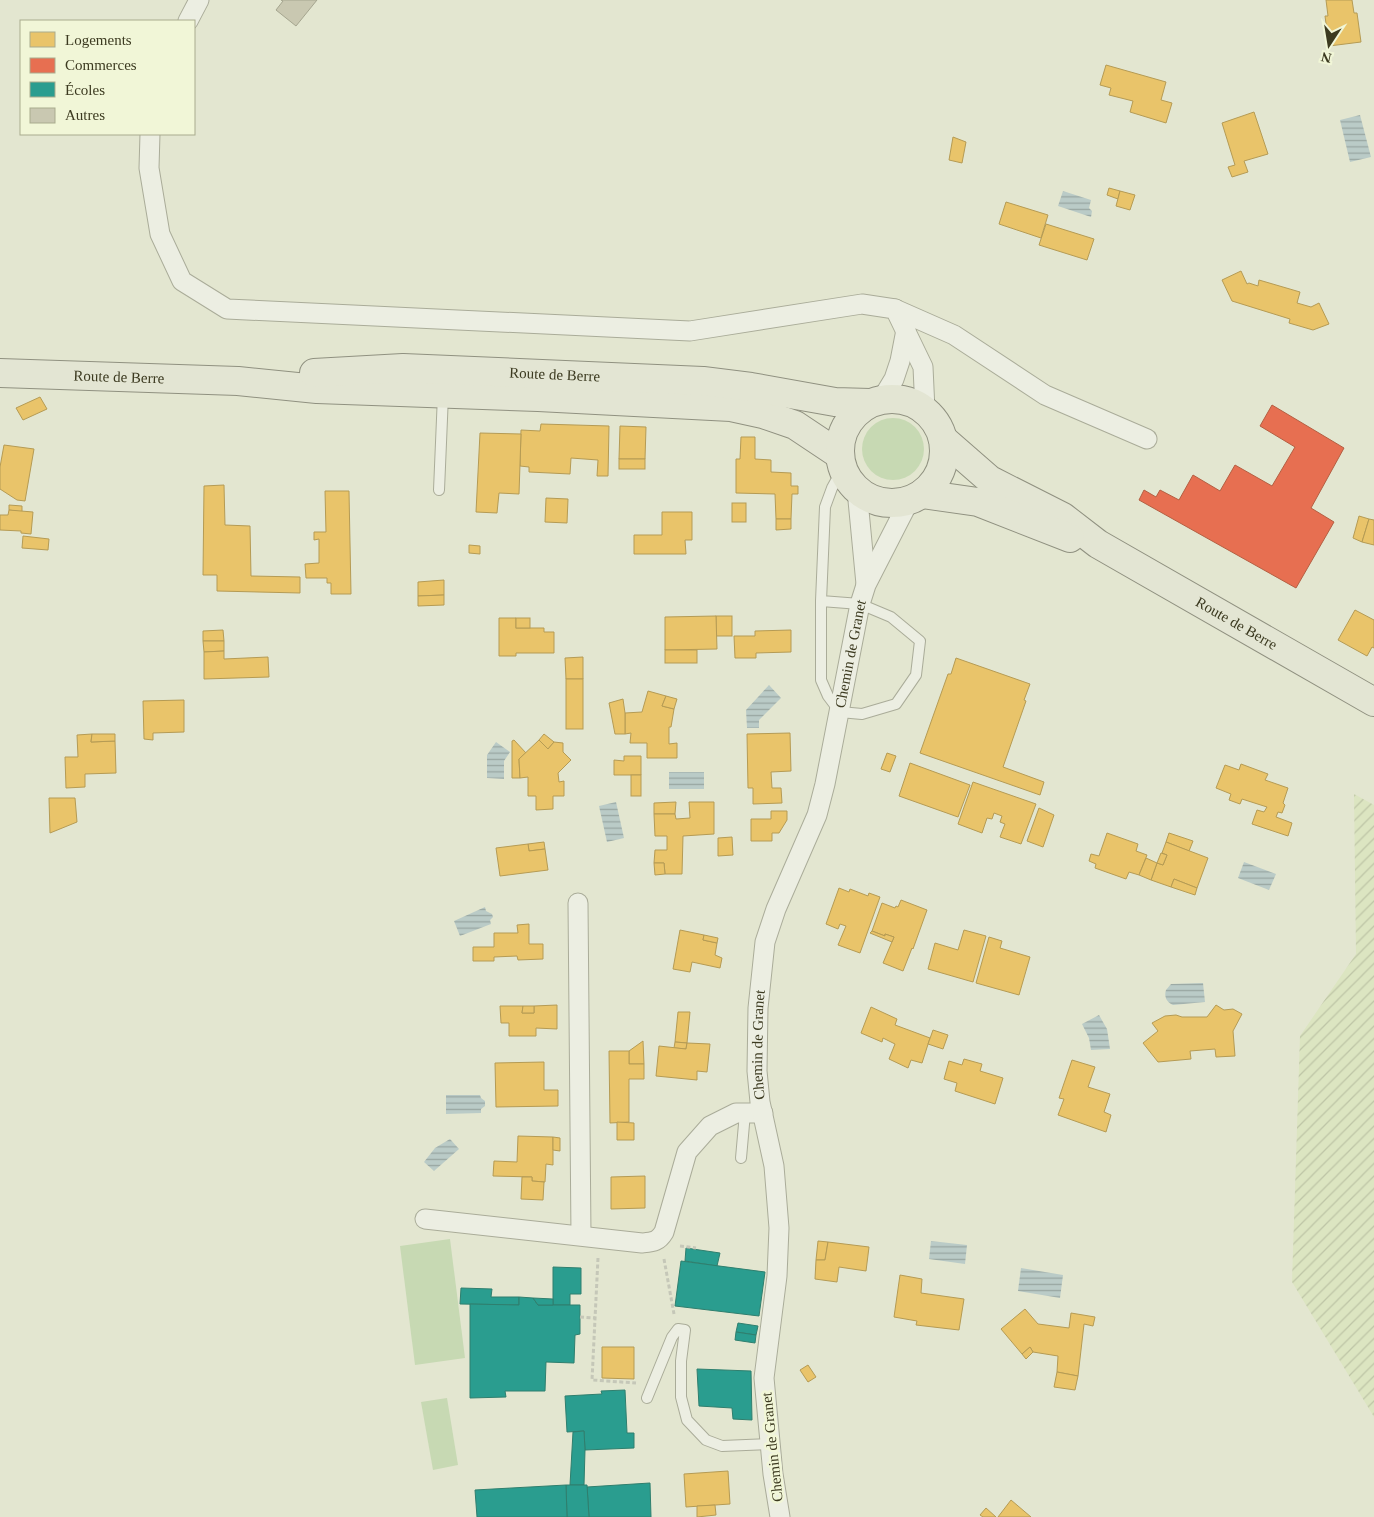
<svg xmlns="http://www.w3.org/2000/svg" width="1374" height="1517" viewBox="0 0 1374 1517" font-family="Georgia,serif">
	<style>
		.farmland { fill: url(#farmland-furrows) }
		.grass { fill: #c7d9b3 }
		.water { fill: url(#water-rules) }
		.homes { fill: #e9c46a; stroke: #b59b54 }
		.shops { fill: #e76f51; stroke: #b45f42 }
		.schools { fill: #2a9d8f; stroke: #2f7f6e }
		.building { fill: #c9c8b1; stroke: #a5a58f }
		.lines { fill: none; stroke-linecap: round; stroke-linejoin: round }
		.service-casing { stroke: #aaac99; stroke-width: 12 }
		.minor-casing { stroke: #aaac99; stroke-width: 21 }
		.primary-casing { stroke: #909180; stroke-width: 30 }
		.path { stroke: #c5c7b8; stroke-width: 3; stroke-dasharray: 4 2.5; stroke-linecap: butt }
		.service { stroke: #eceee2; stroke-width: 10 }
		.minor { stroke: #eceee2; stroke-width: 19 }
		.primary { stroke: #e3e5d3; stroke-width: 28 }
		.labels { text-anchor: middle; stroke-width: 5; stroke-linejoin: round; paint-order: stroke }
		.street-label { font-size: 15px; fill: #3c3a20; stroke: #f1f6d7 }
	</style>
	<defs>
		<pattern id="farmland-furrows" width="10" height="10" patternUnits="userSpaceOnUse" patternTransform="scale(1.25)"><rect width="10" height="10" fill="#dce5c1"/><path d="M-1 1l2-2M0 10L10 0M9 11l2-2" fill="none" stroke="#bec5a6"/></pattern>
		<pattern id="water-rules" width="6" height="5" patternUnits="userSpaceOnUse" patternTransform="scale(1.25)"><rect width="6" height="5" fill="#bacbc7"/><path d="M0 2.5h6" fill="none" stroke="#98a6a1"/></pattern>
	</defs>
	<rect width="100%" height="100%" fill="#e3e6d0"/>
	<polygon class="farmland" points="1354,794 1374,805 1374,1417 1292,1282 1300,1036 1356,954"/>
	<g class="grass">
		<circle cx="893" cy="449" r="31"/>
		<polygon points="450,1239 465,1358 415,1365 400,1246"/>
		<polygon points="447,1398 458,1465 433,1470 421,1402"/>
	</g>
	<g class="water">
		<polygon points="1360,115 1371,157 1350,162 1340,120"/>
		<polygon points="1063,191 1091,200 1089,208 1092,211 1091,217 1058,206"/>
		<polygon points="769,685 781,698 759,720 759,728 747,728 746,710"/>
		<polygon points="496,742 510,752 504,761 504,779 487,778 487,755"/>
		<rect x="669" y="772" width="35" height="17"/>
		<polygon points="616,802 624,838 607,842 599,806"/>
		<polygon points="1244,862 1276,874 1269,890 1238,878"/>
		<polygon points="485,907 486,911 492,914 493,917 490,920 491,924 460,936 454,921"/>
		<path d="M1203 983 1205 1002 1173 1005C1166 1002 1164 996 1166 990L1171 984Z"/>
		<polygon points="1099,1015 1107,1029 1110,1049 1091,1050 1089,1038 1082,1024"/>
		<polygon points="446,1095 480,1095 481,1098 485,1101 485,1106 481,1109 481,1113 446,1114"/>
		<polygon points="450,1139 459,1149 434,1171 424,1162 435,1148"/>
		<polygon points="931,1241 967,1245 965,1264 929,1259"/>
		<polygon points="1021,1268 1063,1275 1060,1298 1018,1291"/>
	</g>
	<g class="homes">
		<polygon points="1326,0 1352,0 1354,13 1357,13 1361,42 1329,46 1325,16 1328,16"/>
		<polygon points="1106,65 1166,82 1161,100 1172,103 1166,123 1130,112 1133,101 1109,95 1111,88 1100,85"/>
		<polygon points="1254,112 1268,154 1244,161 1248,172 1232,177 1228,167 1235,165 1222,123"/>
		<polygon points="953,137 966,142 962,163 949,160"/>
		<polygon points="1109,188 1120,191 1118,199 1107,195"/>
		<polygon points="1120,191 1135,195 1130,210 1116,206"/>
		<polygon points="1006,202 1048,215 1041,238 999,224"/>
		<polygon points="1046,224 1094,239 1087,260 1039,245"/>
		<polygon points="1241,271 1247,284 1249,283 1258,286 1259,280 1300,292 1297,303 1311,307 1319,303 1329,324 1313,330 1289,323 1290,319 1232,301 1222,280"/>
		<polygon points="40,397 47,409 23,420 16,408"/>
		<polygon points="541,424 609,426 608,476 597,476 598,460 571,458 570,474 529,472 529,467 520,466 521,430 540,431"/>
		<polygon points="620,426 646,427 645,459 619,459"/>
		<polygon points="480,433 521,434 519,494 499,493 497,513 476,512"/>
		<polygon points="741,437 755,437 755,459 771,460 771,472 791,473 791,486 798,486 798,494 792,494 791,519 776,519 775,494 736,493 736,459 740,459"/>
		<polygon points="4,445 34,449 25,501 17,500 0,489 0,467"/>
		<rect x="619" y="459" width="26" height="10"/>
		<polygon points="224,485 225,525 250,526 251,576 300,577 300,593 217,591 217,575 203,575 204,486"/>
		<polygon points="325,491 349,491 351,594 331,594 331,583 327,583 327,578 306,578 305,564 319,563 319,539 314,540 314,532 326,532"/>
		<polygon points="546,498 568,499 567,523 545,522"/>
		<rect x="732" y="503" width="14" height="19"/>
		<polygon points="9,505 22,506 22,512 9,510"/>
		<polygon points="9,510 33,512 31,534 21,533 21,531 0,530 0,515 8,515"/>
		<polygon points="662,512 692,512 692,540 685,540 686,554 634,554 634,535 662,535"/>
		<polygon points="1359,516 1369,519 1362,542 1353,538"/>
		<polygon points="776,519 791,519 791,529 776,530"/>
		<polygon points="1369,519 1374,520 1374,545 1362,542"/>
		<polygon points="23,536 49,539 48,550 22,548"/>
		<polygon points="469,545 480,546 480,554 469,553"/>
		<polygon points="444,580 444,595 418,596 418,582"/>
		<polygon points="444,595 444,605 418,606 418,596"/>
		<polygon points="1355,610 1374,620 1374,648 1372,647 1367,656 1338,640"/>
		<rect x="716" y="616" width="16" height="20"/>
		<polygon points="716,616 717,649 665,650 665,617"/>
		<polygon points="499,618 516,618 516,628 544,628 544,632 554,632 554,653 516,653 516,656 499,656"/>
		<rect x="516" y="618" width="14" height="10"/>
		<polygon points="223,630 224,641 203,641 203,631"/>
		<polygon points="791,630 791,652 756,653 756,658 735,658 734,636 755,636 755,631"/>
		<polygon points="203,641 224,641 224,651 204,652"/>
		<rect x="665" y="650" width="32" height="13"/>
		<polygon points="224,651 224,659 268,657 269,677 204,679 204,652"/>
		<polygon points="583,657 583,679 566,679 565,658"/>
		<polygon points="956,658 1030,684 1024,700 1026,701 1003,767 1044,782 1040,795 920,753 948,674 951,674"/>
		<rect x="566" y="679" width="17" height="50"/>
		<polygon points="648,691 666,696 662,706 674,709 671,727 669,727 669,744 677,743 677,758 647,758 647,743 630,743 631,733 625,734 625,713 642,712"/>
		<polygon points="666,696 677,699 674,709 662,706"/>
		<polygon points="623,699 625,713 625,734 615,734 609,703"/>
		<polygon points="184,700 184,732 153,733 153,740 144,739 143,701"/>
		<polygon points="790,733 791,771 771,772 772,788 781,788 782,803 753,804 753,788 748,788 747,734"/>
		<polygon points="92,734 91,742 115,741 116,773 85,774 85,787 66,788 65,757 78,757 77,735"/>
		<polygon points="92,734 115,734 115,741 91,742"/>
		<polygon points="544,734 554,742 548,749 539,740"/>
		<polygon points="514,740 526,753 519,759 520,778 512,778 512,741"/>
		<polygon points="539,740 548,749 554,742 563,743 563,752 571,760 558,773 559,782 564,781 564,796 553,796 553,809 536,810 536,796 528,796 528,777 520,778 519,759"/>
		<polygon points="887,753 896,756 890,772 881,769"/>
		<polygon points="624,756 641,756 641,775 614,775 614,760 624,761"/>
		<polygon points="910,763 970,785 958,817 899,796"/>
		<polygon points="1241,764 1268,774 1265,780 1288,788 1283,803 1285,805 1282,813 1278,812 1276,817 1292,823 1288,836 1252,824 1257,810 1264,812 1267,807 1242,799 1240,804 1229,800 1231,794 1216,788 1225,765 1239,770"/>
		<rect x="631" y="775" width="10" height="21"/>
		<polygon points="973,782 1036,804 1021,844 1000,837 1005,824 1000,822 1002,816 994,813 992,819 987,818 982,833 958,824"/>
		<polygon points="49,798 75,798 77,822 50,833"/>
		<polygon points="676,802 675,814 654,814 654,803"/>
		<polygon points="689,802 714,802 714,834 683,836 682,874 665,874 664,863 654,863 655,850 667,850 667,836 655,836 654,814 675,814 676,819 690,818"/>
		<polygon points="1039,808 1054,815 1043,847 1027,841"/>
		<polygon points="771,811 787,811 787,820 779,833 772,833 772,841 751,841 751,819 771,819"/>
		<polygon points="1107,833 1138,844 1136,851 1147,855 1139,875 1129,872 1126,879 1095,868 1096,864 1089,861 1091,854 1099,856"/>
		<polygon points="1169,833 1193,841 1189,851 1166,842"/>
		<polygon points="732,837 733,855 718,856 718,838"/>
		<polygon points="544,842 545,849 529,851 528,844"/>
		<polygon points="1166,842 1208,858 1197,888 1174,879 1171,887 1151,880 1157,863 1163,865 1167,855 1162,853"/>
		<polygon points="528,844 529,851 545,849 548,870 500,876 496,848"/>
		<polygon points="1161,853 1167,855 1163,865 1157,863"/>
		<polygon points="1146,858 1157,863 1151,880 1139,875"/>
		<polygon points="654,863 664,863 665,874 655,875"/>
		<polygon points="1174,879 1197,888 1195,895 1171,887"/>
		<polygon points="839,888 849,892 850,889 868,896 869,893 880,897 860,953 838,945 846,926 840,924 838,929 826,924"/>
		<polygon points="901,900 927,910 913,949 912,948 903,971 883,963 894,937 885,934 885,936 872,931 882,903 895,908 896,906 898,907"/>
		<polygon points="529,924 529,944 543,944 543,959 518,960 517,956 494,957 494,961 473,961 473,947 494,947 494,933 518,933 517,925"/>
		<polygon points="680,930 704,935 703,940 717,943 715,955 722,958 720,968 692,962 690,972 673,969"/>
		<polygon points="964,930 986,936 973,982 928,969 935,943 958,950"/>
		<polygon points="872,931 885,936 885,934 894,937 892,942 870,933"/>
		<polygon points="704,935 718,938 717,943 703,940"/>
		<polygon points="989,937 1002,941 1000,948 1030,957 1019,995 976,983"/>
		<polygon points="557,1005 557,1029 536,1028 536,1036 509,1036 509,1023 501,1023 500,1006 523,1006 522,1013 534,1013 534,1006"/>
		<polygon points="1216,1005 1224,1010 1233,1009 1242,1014 1233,1031 1235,1056 1216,1057 1215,1049 1190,1051 1191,1059 1158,1062 1143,1043 1158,1031 1152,1023 1165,1016 1176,1015 1182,1017 1207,1017"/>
		<polygon points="523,1006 534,1006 534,1013 522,1013"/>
		<polygon points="871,1007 897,1019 895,1025 930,1038 922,1063 911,1060 908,1068 889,1059 895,1044 883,1038 882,1042 861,1033"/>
		<polygon points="678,1012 690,1012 687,1043 675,1042"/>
		<polygon points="933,1030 948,1035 943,1049 928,1044"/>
		<polygon points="643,1041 644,1064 629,1064 629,1051"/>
		<polygon points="675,1042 687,1043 686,1049 674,1048"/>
		<polygon points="687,1043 710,1044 707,1072 697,1071 697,1080 656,1076 659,1046 686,1049"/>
		<polygon points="609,1051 629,1051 629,1064 644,1064 644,1079 629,1079 629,1122 610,1123"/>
		<polygon points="964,1059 982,1064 980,1071 1003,1078 995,1104 955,1091 957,1083 944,1079 949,1061 962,1065"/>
		<polygon points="1072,1060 1095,1067 1088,1087 1110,1094 1104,1112 1111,1115 1106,1132 1058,1115 1064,1099 1059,1098"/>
		<polygon points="544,1062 544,1090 558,1090 558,1106 496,1107 495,1063"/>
		<polygon points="617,1122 634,1123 634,1140 617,1140"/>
		<polygon points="518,1136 553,1137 553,1165 546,1164 545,1182 532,1181 532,1177 493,1176 494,1161 517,1162"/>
		<polygon points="553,1137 560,1138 560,1151 553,1150"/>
		<polygon points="645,1176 645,1208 611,1209 611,1177"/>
		<polygon points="522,1177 532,1177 532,1181 544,1182 543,1200 521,1199"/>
		<polygon points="818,1241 828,1242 825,1260 816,1260"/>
		<polygon points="828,1242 869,1247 866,1271 839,1267 837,1282 815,1279 816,1260 825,1260"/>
		<polygon points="900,1275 922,1279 921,1293 964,1299 959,1330 916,1325 917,1321 894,1317"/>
		<polygon points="1025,1309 1038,1324 1069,1328 1071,1313 1095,1317 1093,1326 1084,1324 1078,1376 1057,1372 1058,1356 1033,1352 1030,1347 1022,1354 1001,1329"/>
		<polygon points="602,1347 634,1347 634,1379 602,1378"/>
		<polygon points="1030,1347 1033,1352 1026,1359 1022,1354"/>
		<polygon points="808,1365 816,1377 808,1382 800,1370"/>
		<polygon points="1057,1372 1078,1376 1075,1390 1054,1387"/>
		<polygon points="728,1471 730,1504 686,1507 684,1474"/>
		<polygon points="1011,1500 1031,1517 998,1517"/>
		<polygon points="715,1505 716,1515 697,1517 697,1506"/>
		<polygon points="986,1508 996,1517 983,1517 980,1515"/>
	</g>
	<polygon class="shops" points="1272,405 1344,448 1311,508 1334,522 1296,588 1139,500 1144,490 1156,497 1160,490 1179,500 1193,475 1220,491 1235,465 1272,486 1295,447 1260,426"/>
	<g class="schools">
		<polygon points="686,1248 720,1253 717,1266 685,1261"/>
		<polygon points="681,1261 765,1272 759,1316 675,1306"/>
		<polygon points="553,1267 581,1268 581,1294 570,1294 570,1305 553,1305"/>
		<polygon points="461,1288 492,1289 491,1297 519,1297 519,1305 460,1304"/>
		<polygon points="519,1297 533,1298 538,1305 580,1305 580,1334 575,1335 574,1363 546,1362 545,1391 505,1391 506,1397 470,1398 470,1304 519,1305"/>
		<polygon points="533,1298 553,1299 553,1305 538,1305"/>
		<polygon points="738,1323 758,1326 756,1335 736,1332"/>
		<polygon points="736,1332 756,1335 755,1343 735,1340"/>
		<polygon points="697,1369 751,1371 752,1420 733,1419 732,1408 699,1406"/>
		<polygon points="625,1390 627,1433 634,1433 634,1448 585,1450 584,1431 567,1432 565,1396 602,1394 601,1391"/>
		<polygon points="584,1431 585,1450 584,1485 570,1485 573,1432"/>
		<polygon points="650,1483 651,1517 589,1517 587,1487"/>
		<polygon points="566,1485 587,1485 589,1517 567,1517"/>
		<polygon points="566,1485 567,1517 477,1517 475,1490"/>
	</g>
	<polygon class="building" points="281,0 317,0 296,26 276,10 283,1"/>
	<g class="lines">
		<defs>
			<g id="service">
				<polyline points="439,490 443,395"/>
				<polyline points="821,601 860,604 891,617 920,641 916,675 896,704 862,714 840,712 828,696 821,680 821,601 825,507 832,488 843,468"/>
				<polyline points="741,1158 745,1113"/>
				<polyline points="647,1398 672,1337 678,1329 685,1330 681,1361 681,1397 687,1420 706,1440 722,1446 770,1444"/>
			</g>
			<g id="minor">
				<polyline points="188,21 199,0"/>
				<polyline points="150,134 149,168 160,234 182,281 227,309 690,331 862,304 895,309 923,367 925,410"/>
				<polyline points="895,309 954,335 1045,395 1147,439"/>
				<polyline points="882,399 894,379 900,361 906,330"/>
				<polyline points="857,490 866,584"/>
				<polyline points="578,903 581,1235"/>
				<path d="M425 1219 642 1243C653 1242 658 1242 664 1232L687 1152 710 1126 736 1113H763"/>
				<path id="s1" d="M780 1517 773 1474 764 1378 777 1276 779 1228 774 1166 760 1102 757 1071 758 1008 765 942 776 909 817 815 825 784 860 604 866 585 909 501"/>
			</g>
			<g id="primary">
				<path id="s2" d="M0 373 238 381 317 389 538 397 731 407 763 414 795 425 840 455"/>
				<path id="s3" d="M314 373 403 368 703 381 751 387 835 402 870 403"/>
				<circle cx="892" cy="451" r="52"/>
				<path id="s4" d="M943 439 990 480 1063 517 1098 544 1374 702"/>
				<polyline points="922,494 978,502 1070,538"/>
			</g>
		</defs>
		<use href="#service" class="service-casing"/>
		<use href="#minor" class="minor-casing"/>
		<use href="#primary" class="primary-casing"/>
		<g class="path">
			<polyline points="680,1246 696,1248"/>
			<polyline points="598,1258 592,1380 636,1383"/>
			<polyline points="664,1259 674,1314"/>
			<polyline points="580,1317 595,1318"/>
		</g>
		<use href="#service" class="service"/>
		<use href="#minor" class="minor"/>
		<use href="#primary" class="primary"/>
	</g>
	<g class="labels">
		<g class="street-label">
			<text dy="5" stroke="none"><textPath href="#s3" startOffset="241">Route de Berre</textPath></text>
			<text dy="5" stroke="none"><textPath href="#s2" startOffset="119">Route de Berre</textPath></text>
			<text dy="5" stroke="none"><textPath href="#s4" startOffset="348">Route de Berre</textPath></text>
			<text dy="5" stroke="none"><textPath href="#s1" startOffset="881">Chemin de Granet</textPath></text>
			<text dy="5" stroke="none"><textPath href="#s1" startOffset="476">Chemin de Granet</textPath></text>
			<text transform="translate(772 1447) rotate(-96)" y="5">Chemin de Granet</text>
		</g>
	</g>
	<rect x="20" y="20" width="175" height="115" fill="#f1f6d7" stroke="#a9ab8e"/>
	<rect x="30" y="32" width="25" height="15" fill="#e9c46a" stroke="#a9ab8e"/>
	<text x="65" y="45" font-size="15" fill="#3c3a20">Logements</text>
	<rect x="30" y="58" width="25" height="15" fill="#e76f51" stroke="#a9ab8e"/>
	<text x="65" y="70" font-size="15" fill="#3c3a20">Commerces</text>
	<rect x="30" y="82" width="25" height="15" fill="#2a9d8f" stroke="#a9ab8e"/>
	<text x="65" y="95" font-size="15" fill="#3c3a20">Écoles</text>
	<rect x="30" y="108" width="25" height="15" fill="#c9c8b1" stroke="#a9ab8e"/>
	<text x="65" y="120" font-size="15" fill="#3c3a20">Autres</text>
	<g transform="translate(1329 45) rotate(192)" stroke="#f1f6d7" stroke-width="4" paint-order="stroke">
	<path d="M0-4L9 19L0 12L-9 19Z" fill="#3c3a20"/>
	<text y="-8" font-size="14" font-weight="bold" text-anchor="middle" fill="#3c3a20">N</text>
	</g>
</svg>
